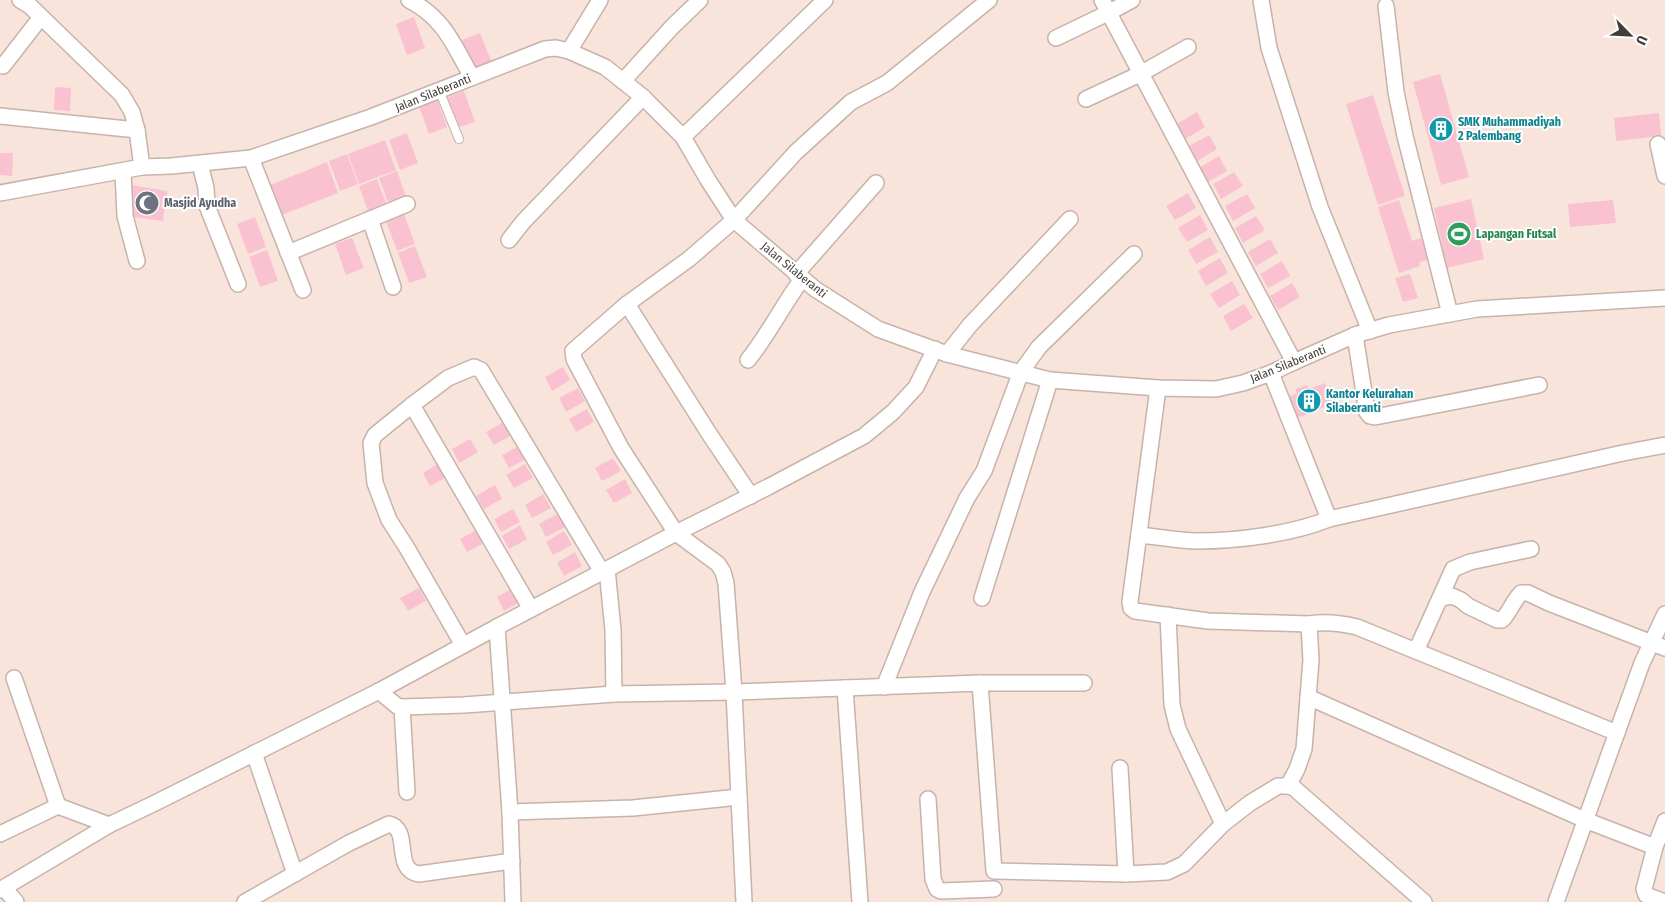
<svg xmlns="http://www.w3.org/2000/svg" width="1665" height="902" viewBox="0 0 1665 902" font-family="'Fira Sans Condensed',sans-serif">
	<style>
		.building { fill: #fac2d1 }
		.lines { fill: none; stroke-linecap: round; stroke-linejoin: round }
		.lane-casing { stroke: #c6b3aa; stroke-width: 10 }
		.street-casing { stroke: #c6b3aa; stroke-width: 18 }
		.lane { stroke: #fff; stroke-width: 8 }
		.street { stroke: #fff; stroke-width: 15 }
		.labels { text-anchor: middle; stroke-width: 4; stroke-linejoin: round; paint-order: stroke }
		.street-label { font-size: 12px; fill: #433b37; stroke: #fff }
		.culture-label { font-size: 12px; font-weight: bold; fill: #0d838f; stroke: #fff; text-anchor: start }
		.worship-label { font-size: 12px; font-weight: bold; fill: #5b616d; stroke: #fff; text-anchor: start }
		.leisure-label { font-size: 12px; font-weight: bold; fill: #27864d; stroke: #fff; text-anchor: start }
	</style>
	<rect width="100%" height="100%" fill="#f8e4da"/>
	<g class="building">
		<polygon points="414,17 425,48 407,55 396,24"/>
		<polygon points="480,33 492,63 474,70 462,40"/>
		<polygon points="1440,74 1469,177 1441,185 1413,82"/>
		<polygon points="55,87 71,88 70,111 54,110"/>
		<polygon points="464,91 475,122 457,128 446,98"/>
		<polygon points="1373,95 1405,196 1378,205 1346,104"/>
		<polygon points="436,97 447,127 429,134 418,104"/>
		<polygon points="1197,112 1205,127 1184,140 1175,125"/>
		<polygon points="1659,113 1661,136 1616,141 1614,118"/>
		<polygon points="407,133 418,163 400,170 389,140"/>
		<polygon points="1209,135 1217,149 1196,162 1187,147"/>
		<polygon points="385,140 396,170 359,184 348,154"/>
		<polygon points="0,153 13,153 12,176 0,175"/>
		<polygon points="347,154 358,184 340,191 329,161"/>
		<polygon points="1219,156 1227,171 1205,184 1197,169"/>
		<polygon points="327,162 338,193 279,216 268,186"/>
		<polygon points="397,171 408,202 390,208 379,178"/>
		<polygon points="1234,172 1243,186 1221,199 1213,184"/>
		<polygon points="377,179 388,209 370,216 359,186"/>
		<polygon points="131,185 167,191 163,221 126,216"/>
		<polygon points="1188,193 1196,208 1175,220 1166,206"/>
		<polygon points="1247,194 1255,208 1233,221 1225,206"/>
		<polygon points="1471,199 1484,259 1447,268 1434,208"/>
		<polygon points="1399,200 1412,241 1421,238 1428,260 1419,262 1420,266 1399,273 1378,207"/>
		<polygon points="1613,200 1616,223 1570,227 1568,204"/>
		<polygon points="404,214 415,244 397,251 386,221"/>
		<polygon points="1200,215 1208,230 1187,242 1178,228"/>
		<polygon points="1256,216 1265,230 1243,243 1235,228"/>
		<polygon points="255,217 266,247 248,254 237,224"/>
		<polygon points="1210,237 1218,252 1196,264 1188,250"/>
		<polygon points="352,238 364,268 346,275 335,244"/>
		<polygon points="1270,239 1278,253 1256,266 1248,252"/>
		<polygon points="415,246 427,277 409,283 398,253"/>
		<polygon points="267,250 278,281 260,287 249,257"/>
		<polygon points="1220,258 1228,273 1206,286 1198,271"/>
		<polygon points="1282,261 1290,276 1268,288 1260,274"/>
		<polygon points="1410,274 1418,298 1403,302 1395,278"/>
		<polygon points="1232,281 1240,295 1219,308 1210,294"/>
		<polygon points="1292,283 1300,297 1278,310 1270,296"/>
		<polygon points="1244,304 1253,318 1231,331 1223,316"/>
		<polygon points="563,367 570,380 552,391 545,377"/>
		<polygon points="1325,383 1333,404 1294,419 1286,398 1297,393 1295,389 1307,385 1309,389"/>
		<polygon points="578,388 585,401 566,412 559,398"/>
		<polygon points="587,409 594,422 576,432 569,419"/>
		<polygon points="505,421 512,435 494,445 486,432"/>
		<polygon points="470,439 478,452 459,463 452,449"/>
		<polygon points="520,445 528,458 509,468 502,455"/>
		<polygon points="613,458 621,471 602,481 595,468"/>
		<polygon points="441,462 449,476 430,486 423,473"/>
		<polygon points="525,464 533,478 514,488 506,475"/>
		<polygon points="625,479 632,493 614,503 606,490"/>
		<polygon points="495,485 502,499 484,509 476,496"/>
		<polygon points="543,494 551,508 532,518 525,505"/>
		<polygon points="513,509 520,522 501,532 494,519"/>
		<polygon points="557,514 565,527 546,537 539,524"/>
		<polygon points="520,525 527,539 509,549 502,536"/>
		<polygon points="478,529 486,542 467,552 460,539"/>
		<polygon points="564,531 572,545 553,555 546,542"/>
		<polygon points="575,552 582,566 564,576 557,563"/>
		<polygon points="515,587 523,600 504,611 497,597"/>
		<polygon points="419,588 426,601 408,611 400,598"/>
	</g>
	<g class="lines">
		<defs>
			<polyline id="lane" points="439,90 459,139"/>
			<g id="street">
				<polyline points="20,0 30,6 122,95 132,112 137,130 142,167"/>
				<path d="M409 0C444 18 453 44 472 77"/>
				<polyline points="1102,0 1294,362"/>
				<polyline points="1261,0 1269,48 1320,207 1370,331"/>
				<polyline points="1386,6 1396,92 1405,136 1450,314"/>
				<polyline points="1056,38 1108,13 1132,0"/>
				<polyline points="569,51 600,0"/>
				<polyline points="3,66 41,17"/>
				<polyline points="623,81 672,27 700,0"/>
				<polyline points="1086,99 1140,74 1188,47"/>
				<polyline points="0,116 137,130"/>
				<polyline points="683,137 825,0"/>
				<polyline points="1658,144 1665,176"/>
				<polyline points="251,158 303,290"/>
				<polyline points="200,164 206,188 207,206 238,284"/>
				<polyline points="123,171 125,216 137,261"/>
				<polyline points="0,193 142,167 171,166 251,158 371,117 545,49 556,48 569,51 605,67 643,97 683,137 708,180 734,220 815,289 878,329 947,354 1050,380 1158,388 1216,389 1243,383 1271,373 1294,362 1355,335 1389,325 1477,309 1665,298"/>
				<polyline points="370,219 393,287"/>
				<polyline points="509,240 523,222 643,97"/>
				<polyline points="288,253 407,204"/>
				<polyline points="796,274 876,183"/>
				<polyline points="627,304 710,435 751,496"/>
				<polyline points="1355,335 1367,412 1370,416 1375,417 1539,385"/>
				<polyline points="947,354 970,325 1070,219"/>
				<path d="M748 360C768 335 783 305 802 279"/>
				<polyline points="1271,373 1329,519"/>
				<path d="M1158 388 1130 602 1131 608 1135 611 1208 621 1309 624C1326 621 1341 623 1357 627L1617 733"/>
				<polyline points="412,405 448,378 474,367 481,370 602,572"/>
				<path d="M1140 535C1159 537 1179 541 1197 541 1238 541 1292 534 1329 519L1623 453 1665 445"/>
				<polyline points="607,569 613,630 614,694"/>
				<polyline points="982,598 1050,380"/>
				<path d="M1440 598 1452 596 1461 600 1468 606 1497 620H1502C1510 612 1513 601 1521 593H1528L1549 603 1665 648"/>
				<polyline points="1168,615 1172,705 1178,729 1223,824"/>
				<polyline points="463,645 407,548 389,520 375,483 371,443 375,435 412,405 531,609"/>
				<polyline points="1416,651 1453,569 1470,562 1531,549"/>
				<polyline points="14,678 58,806"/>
				<polyline points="980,683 1084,683"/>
				<polyline points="884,687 922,592 967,498 984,471 1021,372 1039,347 1134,254"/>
				<polyline points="845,688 860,902"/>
				<polyline points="379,691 397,706 402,707 464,705 614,694 734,692 980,683 994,871 1126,874 1167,872 1184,864 1223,824 1250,803 1278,786 1288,786 1294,788 1424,902"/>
				<polyline points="1308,697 1585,820 1655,847"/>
				<polyline points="402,707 407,792"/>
				<polyline points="254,753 295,874"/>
				<polyline points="1120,768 1126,874"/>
				<polyline points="1288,786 1297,769 1304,749 1311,660 1309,624"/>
				<polyline points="739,797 633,808 510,812 497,627 676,533 768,487 864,436 893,412 916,387 935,349"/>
				<polyline points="928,799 933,879 937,889 941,891 994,889"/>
				<polyline points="510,812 513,902"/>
				<polyline points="1665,821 1655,847 1644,889 1646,895 1665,902"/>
				<polyline points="0,834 58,806 109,825 153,804 379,691 497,627"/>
				<polyline points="4,888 16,902"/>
				<polyline points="0,890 109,825"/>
				<path d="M245 902 349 843 389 824C412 829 392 870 419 874L512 861"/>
				<polyline points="744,902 734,692 726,583 723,572 718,564 676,533 621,448 574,359 573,351 627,304 689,259 734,220 796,152 851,102 887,83 989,0"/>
				<polyline points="1556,902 1642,663 1665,614"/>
			</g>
		</defs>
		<use href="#lane" class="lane-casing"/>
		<use href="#street" class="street-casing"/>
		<use href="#lane" class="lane"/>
		<use href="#street" class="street"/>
	</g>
	<defs>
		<symbol id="building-disc" viewBox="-11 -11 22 22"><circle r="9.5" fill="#0f9aa8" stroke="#fff"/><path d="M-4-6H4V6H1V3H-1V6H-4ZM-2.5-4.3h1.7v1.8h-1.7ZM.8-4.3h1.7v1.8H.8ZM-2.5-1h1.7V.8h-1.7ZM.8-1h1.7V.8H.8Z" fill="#fff"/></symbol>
		<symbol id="mosque-disc" viewBox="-11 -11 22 22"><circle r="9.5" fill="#6b7280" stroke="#fff"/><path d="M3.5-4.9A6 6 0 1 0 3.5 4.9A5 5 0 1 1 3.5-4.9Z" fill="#fff"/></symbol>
		<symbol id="stadium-disc" viewBox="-11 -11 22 22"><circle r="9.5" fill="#2e9e5b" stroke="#fff"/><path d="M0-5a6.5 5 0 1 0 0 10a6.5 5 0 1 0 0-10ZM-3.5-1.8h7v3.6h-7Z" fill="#fff"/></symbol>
	</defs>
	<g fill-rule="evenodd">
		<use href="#building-disc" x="1427" y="115" width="28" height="28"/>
		<use href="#mosque-disc" x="133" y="189" width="28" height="28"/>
		<use href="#stadium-disc" x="1445" y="220" width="28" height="28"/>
		<use href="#building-disc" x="1295" y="387" width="28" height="28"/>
	</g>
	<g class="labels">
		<g class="street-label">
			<text transform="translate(433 93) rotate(-22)" y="4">Jalan Silaberanti</text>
			<text transform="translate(794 270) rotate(39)" y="4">Jalan Silaberanti</text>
			<text transform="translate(1288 364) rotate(-22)" y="4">Jalan Silaberanti</text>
		</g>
		<g class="culture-label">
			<text x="1458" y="126">SMK Muhammadiyah<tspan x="1458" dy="14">2 Palembang</tspan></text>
			<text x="1326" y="398">Kantor Kelurahan<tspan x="1326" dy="14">Silaberanti</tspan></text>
		</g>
		<g class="worship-label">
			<text x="164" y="207">Masjid Ayudha</text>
		</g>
		<g class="leisure-label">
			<text x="1476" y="238">Lapangan Futsal</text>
		</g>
	</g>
	<g transform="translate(1630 35) rotate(114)" stroke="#ffffff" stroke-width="4" paint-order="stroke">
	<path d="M0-4L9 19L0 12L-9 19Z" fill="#433b37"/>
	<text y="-8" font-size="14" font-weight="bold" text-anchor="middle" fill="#433b37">U</text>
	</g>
</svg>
